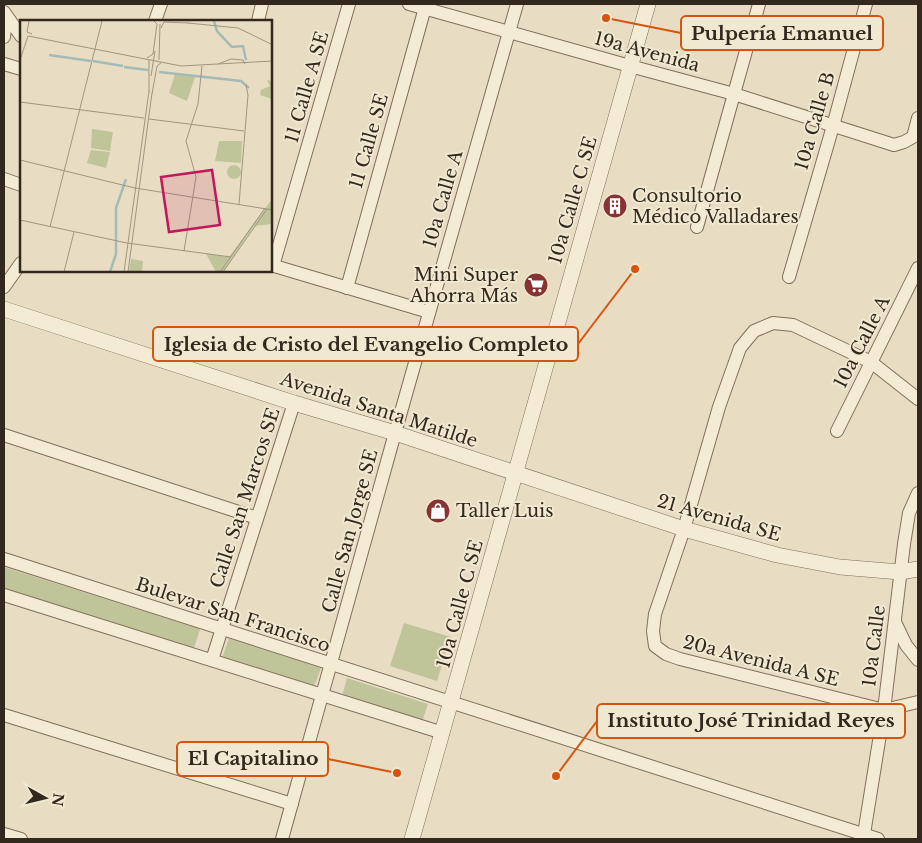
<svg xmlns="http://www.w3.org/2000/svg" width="922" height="843" viewBox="0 0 922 843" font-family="'Libre Baskerville',serif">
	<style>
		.green { fill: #bfc598 }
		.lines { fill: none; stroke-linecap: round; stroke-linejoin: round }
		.minor-casing { stroke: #806f5c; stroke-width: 14 }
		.tertiary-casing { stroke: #806f5c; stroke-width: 16 }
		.minor { stroke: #f4ebd5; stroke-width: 12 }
		.tertiary { stroke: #f4ebd5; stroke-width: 15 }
		.labels { text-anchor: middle; stroke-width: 4; stroke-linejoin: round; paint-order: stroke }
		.street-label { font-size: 18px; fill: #32281e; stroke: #f0e8d1 }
		.poi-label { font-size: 18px; fill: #32281e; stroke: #f0e8d1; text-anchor: start }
		.inset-river { fill: none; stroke: #a4bbb5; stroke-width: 2.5 }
		.inset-road { fill: none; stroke: #9f9581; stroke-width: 1 }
		.view { fill: #c2185b; fill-opacity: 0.15; stroke: #c2185b; stroke-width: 2.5 }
		.inset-edge { fill: none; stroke: #32281e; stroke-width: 2.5 }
		.leader { fill: none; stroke: #d6540e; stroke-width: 2 }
		.callout-dot { fill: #d6540e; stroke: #f0e8d1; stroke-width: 2 }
		.callout { fill: #f0e8d1; stroke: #d6540e; stroke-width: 2 }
		.callout-label { font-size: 19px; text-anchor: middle; font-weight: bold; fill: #32281e }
	</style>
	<rect width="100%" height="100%" fill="#e8ddc3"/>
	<g class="green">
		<polygon points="4,567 200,629 194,648 4,588"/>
		<polygon points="404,623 451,637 437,681 390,666"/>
		<polygon points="229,638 321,668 314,687 222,658"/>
		<polygon points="347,678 428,704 422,722 342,696"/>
	</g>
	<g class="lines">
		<defs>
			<g id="minor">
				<polyline points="409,4 630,66 734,94 894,145 904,142 913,137 918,118"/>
				<polyline points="4,12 21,36"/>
				<polyline points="4,14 6,21 4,37"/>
				<polyline points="155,21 161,4"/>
				<polyline points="258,21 262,4"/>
				<polyline points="4,64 21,69"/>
				<polyline points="4,179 21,185"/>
				<polyline points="697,227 759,4"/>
				<polyline points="271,265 429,312"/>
				<polyline points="273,266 349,4"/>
				<polyline points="789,277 833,126 866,4"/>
				<polyline points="4,287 21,263"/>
				<polyline points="347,288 426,4"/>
				<polyline points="918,399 871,362 793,325 773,323 754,331 740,348 719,407 684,529 655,614 653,631 655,646 666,654 680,659 884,710 918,702"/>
				<polyline points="837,431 918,268"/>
				<polyline points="4,435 257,518"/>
				<polyline points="4,559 878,839"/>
				<polyline points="4,595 443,733"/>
				<polyline points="895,622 906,645 918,660"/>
				<polyline points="212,660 294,403"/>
				<polyline points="4,715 292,804"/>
				<polyline points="4,834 21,839"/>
				<polyline points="864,834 884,710 904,544 909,513 918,493"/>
				<polyline points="282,839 395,433 517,4"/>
			</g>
			<g id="tertiary">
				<polyline points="4,309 294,403 395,433 684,529 777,555 840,567 900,572 918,569"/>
				<path d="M412 839C493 561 569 282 648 4"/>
			</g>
		</defs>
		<use href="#minor" class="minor-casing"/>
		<use href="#tertiary" class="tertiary-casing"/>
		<use href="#minor" class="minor"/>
		<use href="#tertiary" class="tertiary"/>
	</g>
	<defs>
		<symbol id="building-disc" viewBox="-11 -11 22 22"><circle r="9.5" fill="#833" stroke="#f0e8d1"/><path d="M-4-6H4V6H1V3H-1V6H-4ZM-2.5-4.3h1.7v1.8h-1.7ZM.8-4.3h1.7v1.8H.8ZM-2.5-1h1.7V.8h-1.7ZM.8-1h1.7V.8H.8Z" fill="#fff"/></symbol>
		<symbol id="supermarket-disc" viewBox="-11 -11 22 22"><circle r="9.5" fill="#833" stroke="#f0e8d1"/><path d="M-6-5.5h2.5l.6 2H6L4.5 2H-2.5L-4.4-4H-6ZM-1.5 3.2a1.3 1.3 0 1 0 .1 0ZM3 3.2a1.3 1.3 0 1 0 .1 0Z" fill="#fff"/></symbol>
		<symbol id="shop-disc" viewBox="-11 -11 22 22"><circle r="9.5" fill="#833" stroke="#f0e8d1"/><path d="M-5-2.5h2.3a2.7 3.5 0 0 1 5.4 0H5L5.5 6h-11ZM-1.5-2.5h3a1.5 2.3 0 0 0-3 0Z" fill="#fff"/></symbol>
	</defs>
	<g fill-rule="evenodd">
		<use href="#building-disc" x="601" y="192" width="28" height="28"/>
		<use href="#supermarket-disc" x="522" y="271" width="28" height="28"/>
		<use href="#shop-disc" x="424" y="497" width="28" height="28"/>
	</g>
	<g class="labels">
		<g class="street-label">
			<text transform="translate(647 52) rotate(15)" y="6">19a Avenida</text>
			<text transform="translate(307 87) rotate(-74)" y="6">11 Calle A SE</text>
			<text transform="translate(815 121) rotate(-74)" y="6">10a Calle B</text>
			<text transform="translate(369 141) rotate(-74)" y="6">11 Calle SE</text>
			<text transform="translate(443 199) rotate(-74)" y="6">10a Calle A</text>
			<text transform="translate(573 200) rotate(-74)" y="6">10a Calle C SE</text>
			<text transform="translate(862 342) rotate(-63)" y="6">10a Calle A</text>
			<text transform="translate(379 410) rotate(18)" y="6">Avenida Santa Matilde</text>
			<text transform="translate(245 498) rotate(-72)" y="6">Calle San Marcos SE</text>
			<text transform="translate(719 518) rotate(16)" y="6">21 Avenida SE</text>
			<text transform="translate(350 531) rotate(-75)" y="6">Calle San Jorge SE</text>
			<text transform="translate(460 604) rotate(-75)" y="6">10a Calle C SE</text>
			<text transform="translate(233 615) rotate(18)" y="6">Bulevar San Francisco</text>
			<text transform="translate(874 646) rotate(-83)" y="6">10a Calle</text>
			<text transform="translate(761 661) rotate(14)" y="6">20a Avenida A SE</text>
		</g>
		<g class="poi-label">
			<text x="632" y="202">Consultorio<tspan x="632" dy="21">Médico Valladares</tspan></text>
			<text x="518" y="281" text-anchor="end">Mini Super<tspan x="518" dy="21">Ahorra Más</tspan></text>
			<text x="456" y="517">Taller Luis</text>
		</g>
	</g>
	<g transform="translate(20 20)">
		<rect width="252" height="252" fill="#e8ddc3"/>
		<path d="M155 54 175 57 167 81 149 73ZM247 60 252 61V79L240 75 241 70 250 66ZM72 109 93 112 90 131 71 128ZM199 121H222L221 143 195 141ZM71 130 90 132 86 148 67 143ZM207 152a7 7 0 1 1 14 0a7 7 0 1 1-14 0ZM252 179V204L234 206 203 252H196L186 234 209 237ZM111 239 123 241 122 252H109Z" fill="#bfc598"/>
		<path class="inset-river" d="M194 1 197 11 212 27 223 26 226 40M29 35 71 41M73 41 103 46M104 47 128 50M139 52 221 61 229 68M90 252 96 234V188L106 159"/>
		<path class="inset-road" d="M9 1 7 12 12 14M168 3 218 8 253 25M141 8 144 2 169 3M127 38 133 34 137 4 134 1M0 40 8 16 161 46 253 41M139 40 140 4M198 44 211 39 223 40 225 44M131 56 135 31M129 72V40M132 74 137 46 141 43M0 82 124 98M129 99 224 111M0 140 115 168 253 190M219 184 228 75 226 65M0 200 107 223 211 237M30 207 82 1M164 231 176 157 166 121 178 84 182 46M44 252 54 212M104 252 129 71M108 252 132 73M200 252 245 188M203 252 247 189"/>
		<path class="view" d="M192 150 200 205 149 212 141 157Z"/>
		<rect width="252" height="252" class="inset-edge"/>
	</g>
	<path class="leader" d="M606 18L681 33M635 269L578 344M556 776L597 721M397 773L328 759"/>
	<g class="callout-dot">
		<circle cx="606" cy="18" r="5"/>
		<circle cx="635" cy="269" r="5"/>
		<circle cx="556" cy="776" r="5"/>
		<circle cx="397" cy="773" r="5"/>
	</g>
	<g class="callout">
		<rect x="681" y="16" width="202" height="34" rx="5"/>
		<rect x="153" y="327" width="425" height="34" rx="5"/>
		<rect x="597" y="704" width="308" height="34" rx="5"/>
		<rect x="177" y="742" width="151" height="34" rx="5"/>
	</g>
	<g class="callout-label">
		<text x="782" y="40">Pulpería Emanuel</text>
		<text x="366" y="351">Iglesia de Cristo del Evangelio Completo</text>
		<text x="751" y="727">Instituto José Trinidad Reyes</text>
		<text x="253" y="765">El Capitalino</text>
	</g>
	<rect width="922" height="843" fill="none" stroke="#32281e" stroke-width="10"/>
	<g transform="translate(45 798) rotate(98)" stroke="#f0e8d1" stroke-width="4" paint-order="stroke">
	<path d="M0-4L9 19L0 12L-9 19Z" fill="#32281e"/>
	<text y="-8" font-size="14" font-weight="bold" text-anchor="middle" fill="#32281e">N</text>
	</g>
</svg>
